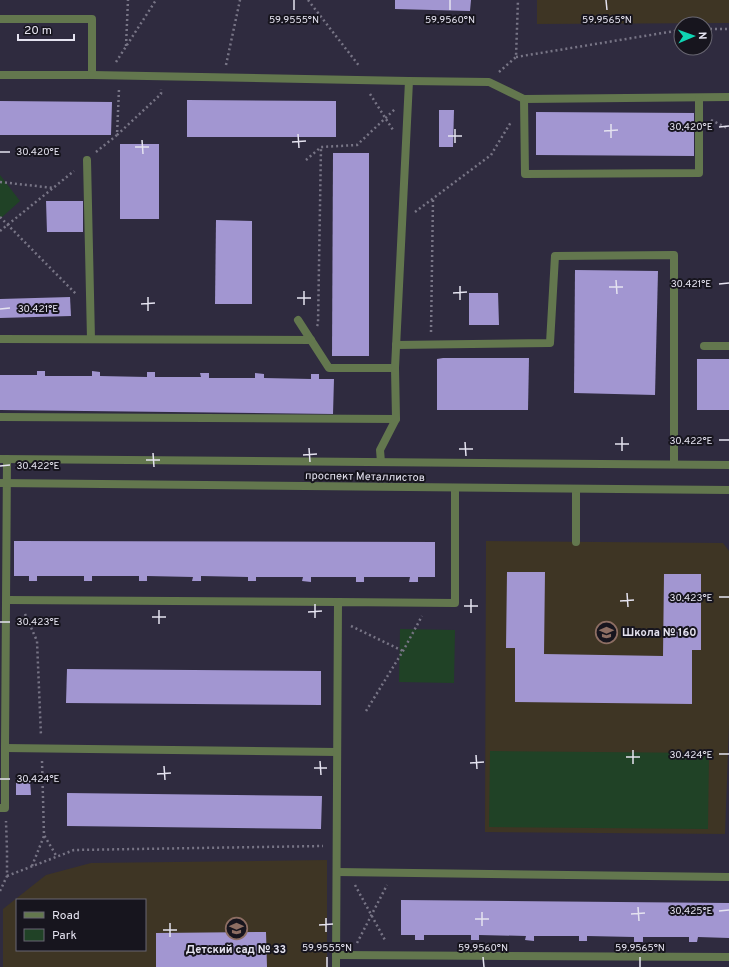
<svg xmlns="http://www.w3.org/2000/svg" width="729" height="967" viewBox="0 0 729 967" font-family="Overpass,sans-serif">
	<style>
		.education { fill: #3e3524; fill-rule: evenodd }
		.green { fill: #204226 }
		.building { fill: #a296d1 }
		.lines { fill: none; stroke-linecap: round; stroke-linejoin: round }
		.path { stroke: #787586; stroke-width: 2.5; stroke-dasharray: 2 3; stroke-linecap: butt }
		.service { stroke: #63774e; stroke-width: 8 }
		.tertiary { stroke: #63774e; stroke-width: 8 }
		.ticks { fill: none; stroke: #e5e3f0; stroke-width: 1.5 }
		.labels { text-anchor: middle; stroke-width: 4; stroke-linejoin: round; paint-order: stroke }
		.street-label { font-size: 11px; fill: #e5e3f0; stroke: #17151e }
		.poi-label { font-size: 11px; font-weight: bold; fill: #e5e3f0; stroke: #17151e; text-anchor: start }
		.ticks-label { font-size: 10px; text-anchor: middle; fill: #e5e3f0; stroke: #17151e; stroke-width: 4; stroke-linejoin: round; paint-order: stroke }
	</style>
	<rect width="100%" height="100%" fill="#2f2b3f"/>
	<g class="education">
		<polygon points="537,0 729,0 729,23 537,24"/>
		<polygon points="486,541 723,543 729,551 729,725 725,834 485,832"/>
		<path d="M327 860V967H3V909L46 875 91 863ZM17 900H145V950H17Z"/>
	</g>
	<g class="green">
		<polygon points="0,175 20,201 0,219"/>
		<polygon points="400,629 455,630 454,683 399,682"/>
		<polygon points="490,751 709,753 708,829 489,827"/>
	</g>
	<g class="building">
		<polygon points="395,0 471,0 470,11 395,9"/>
		<polygon points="187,100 336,101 336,137 187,137"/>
		<polygon points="0,101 112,102 111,135 0,135"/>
		<polygon points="439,110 454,110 453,147 439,147"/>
		<polygon points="536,112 694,113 694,156 536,155"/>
		<rect x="120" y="144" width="39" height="75"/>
		<polygon points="333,153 369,153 369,356 332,356"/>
		<polygon points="46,201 83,201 83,232 47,232"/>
		<polygon points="216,220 252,221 252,304 215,304"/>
		<polygon points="575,270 658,271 655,395 574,393"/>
		<polygon points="469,293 498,293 499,325 469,325"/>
		<polygon points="70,297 71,316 0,318 0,299"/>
		<polygon points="443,358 529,358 528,410 437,410 437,359"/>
		<rect x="697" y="359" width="32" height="51"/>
		<polygon points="37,371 45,371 45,376 92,376 92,371 100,372 100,376 147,377 147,372 155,372 155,377 201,377 200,373 209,373 209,378 255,378 255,373 264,374 264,378 311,379 311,374 319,374 319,379 334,379 333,414 0,410 0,375 37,375"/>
		<polygon points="14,541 435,542 435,577 418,577 418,582 409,582 410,577 364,577 364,582 356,582 356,577 311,577 311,582 302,581 303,577 256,577 256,581 248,581 248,577 201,576 201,581 192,581 193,577 147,576 147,581 139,581 139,576 92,576 92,581 84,581 84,576 37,576 37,581 29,581 29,576 14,576"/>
		<polygon points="507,572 545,572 544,654 663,656 664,574 701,574 701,650 692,650 692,704 515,702 515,648 506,648"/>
		<polygon points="67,669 321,671 321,705 66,703"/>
		<polygon points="16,780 30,780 31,795 16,795"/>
		<polygon points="67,793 322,796 321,829 67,826"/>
		<polygon points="401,900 729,903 729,938 698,937 697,942 689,942 689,937 643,937 643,942 634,942 634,937 587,936 587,941 579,941 579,936 534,936 534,941 525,940 526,936 479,935 479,940 471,940 471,935 424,935 424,940 415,940 415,935 401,935"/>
		<polygon points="266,932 267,967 156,967 156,933"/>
	</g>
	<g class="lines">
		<g class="path">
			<polyline points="308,0 360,67"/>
			<polyline points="705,29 729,29"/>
			<polyline points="126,46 128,0"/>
			<polyline points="516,57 681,30"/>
			<polyline points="116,62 156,0"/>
			<polyline points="226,65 240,0"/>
			<polyline points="499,72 516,57 518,0"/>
			<polyline points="370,94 393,130"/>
			<polyline points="711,120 729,129"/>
			<polyline points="117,135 161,94 161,89"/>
			<polyline points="96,152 117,135 119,89"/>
			<polyline points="306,160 321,147 357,145 395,109"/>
			<polyline points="0,182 54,188"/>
			<polyline points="415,212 491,155 511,122"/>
			<polyline points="0,217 77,295"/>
			<polyline points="0,231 74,171"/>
			<polyline points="317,326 318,324 321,147"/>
			<polyline points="431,332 433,199"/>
			<polyline points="25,614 37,641 41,736"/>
			<polyline points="351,626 403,651"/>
			<polyline points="366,711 403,651 422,616"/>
			<polyline points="42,761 44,835 57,857"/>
			<polyline points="32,866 44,836"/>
			<polyline points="7,876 74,850 323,846"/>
			<polyline points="355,885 386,942"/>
			<polyline points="0,891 7,876 7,851 6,821"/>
			<polyline points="357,943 387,885"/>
		</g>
		<g class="service">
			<polyline points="0,19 92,19 92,75 0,75"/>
			<polyline points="92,75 409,81 489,82 524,99 729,97"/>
			<polyline points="524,99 525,174 699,173 699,98"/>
			<polyline points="87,160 91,339"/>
			<polyline points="298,320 329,368 395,368"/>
			<polyline points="0,339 311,340"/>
			<polyline points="396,345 550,343 555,256 674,255 674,464"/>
			<polyline points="704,346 729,346"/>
			<polyline points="0,417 396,419"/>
			<polyline points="381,462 380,450 396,419 395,368 409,81"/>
			<polyline points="576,542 576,489"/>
			<polyline points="7,600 338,602"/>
			<polyline points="5,748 337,752"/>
			<polyline points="0,808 5,808 5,748 7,459"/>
			<polyline points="337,872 729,877"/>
			<polyline points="336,955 729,957"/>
			<polyline points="336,967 338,602 455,603 455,488"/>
		</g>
		<g class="tertiary">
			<polyline points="0,459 729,465"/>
			<polyline points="0,483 729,490"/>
		</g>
	</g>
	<path class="ticks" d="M294 0V10M450 0V10M606 0 607 10M611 124V138M719 127 729 126M455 129V143M604 131 618 130M298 134 299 148M448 136H462M142 140 143 154M292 142 306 141M135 147H149M0 152H10M616 280 617 294M719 284 729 283M460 286V300M609 287H623M304 291V305M453 293 467 292M148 297V311M297 298H311M141 304 155 303M0 309 10 308M622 437V451M719 440H729M465 442 466 456M615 444H629M309 448 310 462M459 449H473M153 453 154 467M303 455 317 454M146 460H160M0 466 10 465M627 593 628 607M719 597H729M471 599V613M620 601 634 600M315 604V618M464 606H478M159 610V624M308 612 322 611M152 617H166M0 622H10M633 750V764M719 754H729M476 755 477 769M626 757H640M320 761 321 775M470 763 484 762M164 766 165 780M314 768H327M157 774 171 773M0 779H10M638 907 639 921M719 911 729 910M482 912V926M631 914 645 913M326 918V932M475 919H489M170 923V937M319 925 333 924M163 930H177M327 957V967M483 957 484 967M640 957V967"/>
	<defs>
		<symbol id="school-ring" viewBox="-11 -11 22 22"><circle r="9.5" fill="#17151e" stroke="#8d6e63" stroke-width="1.5"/><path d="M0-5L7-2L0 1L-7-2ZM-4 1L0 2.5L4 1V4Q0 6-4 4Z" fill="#8d6e63"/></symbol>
	</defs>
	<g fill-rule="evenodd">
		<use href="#school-ring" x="594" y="620" width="25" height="25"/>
		<use href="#school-ring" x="224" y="916" width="25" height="25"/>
	</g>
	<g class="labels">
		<g class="street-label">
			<text transform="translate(365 476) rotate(1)" y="4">проспект Металлистов</text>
		</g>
		<g class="poi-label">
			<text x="622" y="636">Школа № 160</text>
			<text x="236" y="953" text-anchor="middle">Детский сад № 33</text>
		</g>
	</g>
	<g class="ticks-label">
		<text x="294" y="23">59.9555°N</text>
		<text x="450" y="23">59.9560°N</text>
		<text x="607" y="23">59.9565°N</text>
		<text x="691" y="130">30.420°E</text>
		<text x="38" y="155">30.420°E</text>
		<text x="691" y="287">30.421°E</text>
		<text x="38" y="312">30.421°E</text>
		<text x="691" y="444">30.422°E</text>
		<text x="38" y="469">30.422°E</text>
		<text x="691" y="601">30.423°E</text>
		<text x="38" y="625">30.423°E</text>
		<text x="691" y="758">30.424°E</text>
		<text x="38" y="782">30.424°E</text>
		<text x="691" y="914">30.425°E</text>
		<text x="327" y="951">59.9555°N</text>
		<text x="483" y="951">59.9560°N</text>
		<text x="640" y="951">59.9565°N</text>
	</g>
	<rect x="16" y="899" width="130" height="52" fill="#17151e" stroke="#696772"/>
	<rect x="24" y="912" width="20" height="6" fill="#63774e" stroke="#696772"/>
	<text x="52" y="919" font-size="12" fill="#e5e3f0">Road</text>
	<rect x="24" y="929" width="20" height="12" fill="#204226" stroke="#696772"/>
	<text x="52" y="939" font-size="12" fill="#e5e3f0">Park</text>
	<g transform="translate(693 36) rotate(88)"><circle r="19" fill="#17151e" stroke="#696772"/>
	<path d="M0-3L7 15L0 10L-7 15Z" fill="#0fd5b4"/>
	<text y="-6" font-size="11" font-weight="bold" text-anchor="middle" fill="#e5e3f0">N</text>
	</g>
	<path d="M18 34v6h56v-6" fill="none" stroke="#e5e3f0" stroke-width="2"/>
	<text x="24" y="34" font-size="12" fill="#e5e3f0" stroke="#17151e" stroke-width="3" paint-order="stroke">20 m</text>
</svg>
